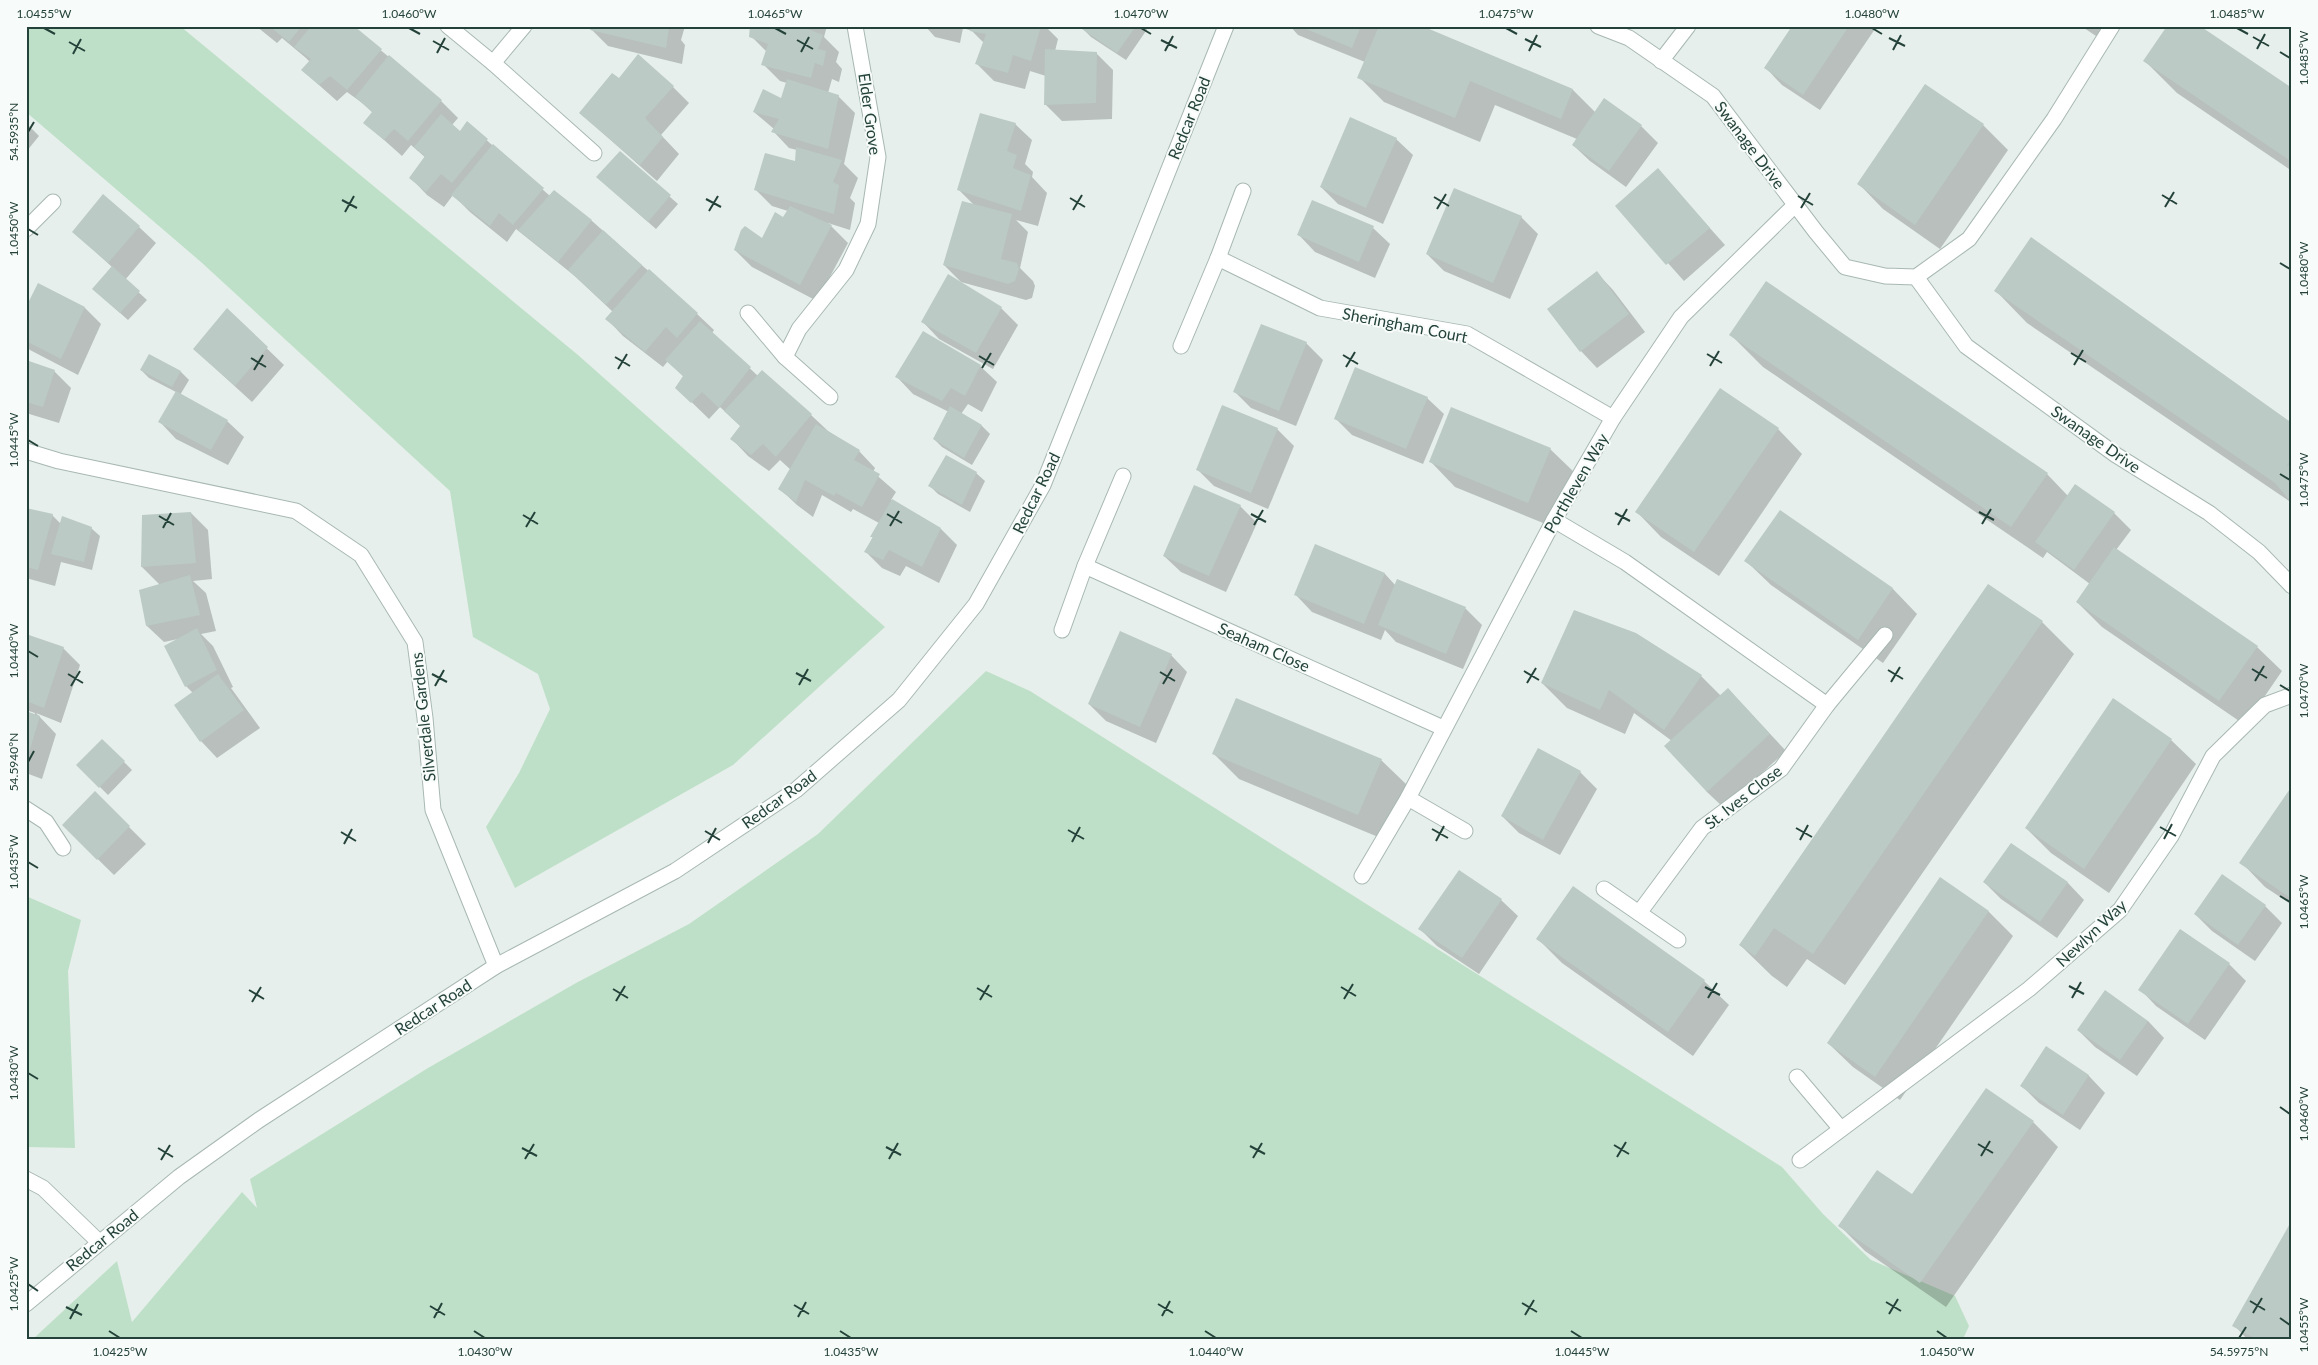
<svg xmlns="http://www.w3.org/2000/svg" width="2318" height="1365" viewBox="0 0 2318 1365" font-family="Lato,sans-serif">
	<style>
		.green { fill: #bfe0c8 }
		.shadow { fill: #0003 }
		.building { fill: #bbcac4 }
		.lines { fill: none; stroke-linecap: round; stroke-linejoin: round }
		.minor-casing { stroke: #a8b8b2; stroke-width: 17 }
		.minor { stroke: #fff; stroke-width: 15 }
		.ticks { fill: none; stroke: #24423a; stroke-width: 2 }
		.labels { text-anchor: middle; stroke-width: 4; stroke-linejoin: round; paint-order: stroke }
		.street-label { font-size: 16px; fill: #24423a; stroke: #f7fbf9 }
		.neatline { fill: none; stroke: #24423a; stroke-width: 2 }
		.ticks-label { font-size: 12px; text-anchor: middle; fill: #24423a }
	</style>
	<rect width="100%" height="100%" fill="#e6efeb"/>
	<g class="green">
		<polygon points="26,26 180,26 578,355 885,627 733,765 515,888 486,827 519,773 550,709 538,674 473,637 450,491 201,262 26,112"/>
		<polygon points="986,671 1030,691 1782,1167 1823,1214 1871,1260 1955,1296 1969,1326 1963,1339 33,1339 117,1261 132,1322 242,1192 257,1208 250,1179 428,1068 576,983 689,924 818,834"/>
		<polygon points="26,896 81,920 68,971 75,1148 26,1147"/>
	</g>
	<g class="shadow">
		<polygon points="256,26 352,26 441,101 458,118 452,125 460,133 467,123 550,196 554,191 592,221 697,314 714,330 712,333 758,376 811,415 828,431 859,451 875,468 873,472 896,492 891,500 941,529 957,545 939,583 906,566 900,576 882,568 866,552 879,523 853,509 851,512 822,495 813,517 797,505 780,489 791,470 780,460 769,471 748,456 732,439 742,427 720,407 709,419 676,387 684,377 668,361 663,367 623,336 607,319 613,312 576,277 516,229 507,242 470,212 453,195 444,207 427,195 411,178 426,158 411,145 402,156 365,123 373,113 365,105 347,92 337,101 302,70 310,62 306,58 282,38 277,43"/>
		<polygon points="593,26 685,26 681,40 685,45 682,64 608,46 592,30"/>
		<polygon points="752,26 827,26 824,37 839,52 836,62 842,69 839,82 832,79 828,93 838,96 855,113 844,164 858,178 850,198 855,203 850,230 828,223 848,243 817,301 752,267 735,250 762,240 784,219 788,211 772,206 755,189 797,162 797,150 789,148 773,131 774,129 754,112 782,99 787,83 780,81 763,64 767,52 751,36"/>
		<polygon points="925,26 1045,26 1058,39 1055,51 1097,54 1113,70 1112,119 1062,121 1045,104 1046,76 1030,71 1025,89 994,81 977,64 984,43 972,31 963,28 960,43 935,37"/>
		<polygon points="1085,26 1147,26 1148,28 1126,60 1091,37 1083,29"/>
		<polygon points="1290,26 1419,26 1573,90 1596,113 1641,126 1658,143 1626,187 1590,161 1573,145 1577,139 1495,105 1480,142 1384,102 1359,77 1365,62 1298,35"/>
		<polygon points="1794,26 1877,26 1820,110 1782,85 1766,68"/>
		<polygon points="2081,26 2107,26 2099,38"/>
		<polygon points="2145,61 2292,89 2292,171 2177,93"/>
		<polygon points="619,80 673,87 689,103 661,135 679,154 657,181 580,113"/>
		<polygon points="1925,86 1983,125 2008,150 1940,249 1883,209 1859,184"/>
		<polygon points="26,123 39,136 26,152"/>
		<polygon points="1015,124 1032,140 1025,164 1033,172 1032,177 1047,193 1038,226 1016,220 1028,232 1020,268 1033,281 1035,286 1032,298 1026,300 961,282 944,265 974,205 959,190"/>
		<polygon points="1396,139 1413,155 1383,224 1338,204 1321,187"/>
		<polygon points="620,153 678,204 656,229 597,177"/>
		<polygon points="1658,170 1725,245 1684,281 1617,206"/>
		<polygon points="1521,217 1538,234 1510,299 1444,271 1427,254"/>
		<polygon points="139,227 156,243 125,280 147,300 128,320 93,289 112,267 74,232"/>
		<polygon points="1373,228 1390,244 1375,278 1315,252 1299,235"/>
		<polygon points="1597,273 1613,290 1645,332 1597,368 1581,351"/>
		<polygon points="1996,291 2292,424 2292,503 2027,323"/>
		<polygon points="85,308 101,324 78,375 30,350 26,346 26,309"/>
		<polygon points="1001,308 1018,325 993,369 939,339 923,322"/>
		<polygon points="227,310 284,365 252,402 194,349"/>
		<polygon points="1731,335 2047,474 2068,496 2114,513 2131,530 2116,550 2257,647 2282,671 2245,725 2102,627 2077,602 2090,584 2047,552 2043,558 1763,367"/>
		<polygon points="1306,343 1323,360 1296,426 1251,408 1235,392"/>
		<polygon points="149,356 181,372 189,380 180,395 227,421 244,437 228,465 176,439 160,422 176,392 149,378 141,370"/>
		<polygon points="26,361 54,371 71,388 59,423 26,413"/>
		<polygon points="980,366 997,382 982,412 968,404 961,414 982,426 990,434 972,465 942,447 934,439 949,412 913,394 897,377"/>
		<polygon points="1427,398 1444,414 1423,464 1352,435 1335,418"/>
		<polygon points="1277,429 1294,446 1268,509 1214,486 1197,469"/>
		<polygon points="1778,429 1802,454 1719,576 1661,537 1637,512"/>
		<polygon points="1550,449 1575,473 1553,527 1455,487 1431,462"/>
		<polygon points="976,473 985,481 970,512 938,494 930,486"/>
		<polygon points="1240,506 1257,523 1226,592 1181,572 1164,556"/>
		<polygon points="26,509 52,515 61,524 91,528 100,536 92,570 61,562 55,586 26,578"/>
		<polygon points="1780,512 1893,589 1917,614 1883,663 1771,585 1746,561"/>
		<polygon points="191,513 208,530 212,579 193,581 206,593 216,631 201,634 213,646 233,687 231,688 260,728 217,758 201,741 193,693 186,686 178,639 164,642 147,626 160,585 142,567"/>
		<polygon points="1316,545 1385,574 1396,586 1465,608 1482,625 1463,669 1396,642 1385,630 1381,640 1312,612 1296,595"/>
		<polygon points="1989,585 2042,622 2074,654 1845,985 1807,959 1787,987 1772,976 1740,945"/>
		<polygon points="1635,634 1701,676 1721,696 1744,706 1786,751 1724,808 1707,792 1672,741 1634,713 1625,734 1567,708 1542,683"/>
		<polygon points="26,635 63,648 80,665 61,723 36,713 56,734 42,779 26,773 26,713 34,716 35,713 26,710"/>
		<polygon points="1171,655 1187,672 1156,743 1106,721 1089,704"/>
		<polygon points="102,740 132,770 108,795 78,765"/>
		<polygon points="2171,740 2196,764 2109,893 2051,853 2026,828"/>
		<polygon points="1214,754 1381,760 1406,784 1383,839 1239,779"/>
		<polygon points="1580,772 1597,789 1560,855 1519,833 1502,816"/>
		<polygon points="2292,788 2292,905 2265,887 2241,862"/>
		<polygon points="95,793 146,844 114,875 63,825"/>
		<polygon points="2011,844 2068,883 2084,900 2057,938 2001,899 1984,882"/>
		<polygon points="1941,879 1989,912 2013,936 1900,1100 1853,1067 1828,1043"/>
		<polygon points="1501,900 1518,916 1479,974 1437,946 1420,929"/>
		<polygon points="2265,906 2282,923 2255,961 2212,931 2195,914"/>
		<polygon points="2181,930 2229,964 2246,981 2205,1040 2156,1006 2140,989"/>
		<polygon points="1537,938 1704,981 1729,1005 1693,1056 1562,963"/>
		<polygon points="2148,1021 2164,1038 2137,1076 2095,1047 2078,1030"/>
		<polygon points="2047,1048 2089,1076 2105,1093 2080,1130 2039,1103 2022,1086"/>
		<polygon points="2033,1122 2058,1147 1946,1307 1865,1251 1840,1226 1912,1196"/>
		<polygon points="2234,1325 2292,1339 2247,1339"/>
	</g>
	<g class="building">
		<polygon points="269,26 302,26 289,42"/>
		<polygon points="311,26 354,26 382,49 347,90 330,76 319,85 301,70 311,59 294,47"/>
		<polygon points="592,26 664,26 669,27 666,48 590,30"/>
		<polygon points="750,26 800,26 823,35 818,49 826,51 823,66 815,63 811,78 761,65 768,44 749,37"/>
		<polygon points="972,26 1041,26 1031,61 1013,55 1008,73 975,64 986,34 970,31"/>
		<polygon points="1084,26 1136,26 1117,53 1082,29"/>
		<polygon points="1299,26 1361,26 1352,48"/>
		<polygon points="1379,26 1422,26 1573,89 1561,119 1470,81 1455,118 1357,78"/>
		<polygon points="1792,26 1849,26 1803,95 1764,68"/>
		<polygon points="2167,26 2200,26 2292,88 2292,162 2143,61"/>
		<polygon points="1045,49 1097,52 1096,103 1044,105"/>
		<polygon points="638,54 674,86 645,118 663,137 640,165 579,113 612,73 619,78"/>
		<polygon points="389,55 442,100 408,141 394,129 384,140 363,123 372,112 355,97"/>
		<polygon points="787,79 839,95 828,149 771,132 779,119 753,112 763,89 781,98"/>
		<polygon points="1925,84 1984,124 1915,225 1857,184"/>
		<polygon points="1604,98 1642,125 1609,171 1572,145"/>
		<polygon points="980,113 1016,123 1007,151 1017,155 1013,168 1031,175 1021,211 957,190"/>
		<polygon points="441,114 460,131 467,121 488,139 452,183 441,174 426,192 409,178 425,156 414,147"/>
		<polygon points="1350,117 1397,138 1366,208 1320,187"/>
		<polygon points="493,144 544,188 513,225 499,213 490,226 451,195"/>
		<polygon points="796,147 842,160 833,182 839,185 834,214 754,190 765,153 795,161"/>
		<polygon points="620,151 671,195 648,222 596,177"/>
		<polygon points="1658,168 1710,228 1666,265 1615,206"/>
		<polygon points="1454,188 1522,216 1493,283 1426,254"/>
		<polygon points="554,190 592,220 558,262 518,230"/>
		<polygon points="103,194 140,226 108,263 72,232"/>
		<polygon points="1312,200 1374,226 1359,262 1297,235"/>
		<polygon points="962,201 1012,214 1001,259 1017,263 1019,269 1015,281 1008,284 943,265"/>
		<polygon points="790,206 832,225 800,285 734,250 741,230 745,226 762,238 775,212 783,217"/>
		<polygon points="603,230 642,265 606,305 568,270"/>
		<polygon points="2031,237 2292,423 2292,458 2286,467 2292,462 2292,503 2275,483 1994,291"/>
		<polygon points="112,266 140,291 120,313 92,289"/>
		<polygon points="649,269 698,313 677,338 666,327 645,352 605,319"/>
		<polygon points="1597,271 1629,314 1580,352 1547,309"/>
		<polygon points="948,274 1002,307 976,353 921,322"/>
		<polygon points="1766,281 2048,473 2011,527 1729,335"/>
		<polygon points="38,283 85,307 61,359 26,341 26,307"/>
		<polygon points="227,308 268,347 235,386 193,349"/>
		<polygon points="700,321 751,367 719,408 702,392 691,403 675,388 683,376 665,360"/>
		<polygon points="1261,324 1307,342 1279,411 1233,392"/>
		<polygon points="923,331 981,365 965,396 951,388 942,401 895,377"/>
		<polygon points="149,354 181,371 172,387 140,370"/>
		<polygon points="26,360 55,370 43,407 26,402"/>
		<polygon points="1355,367 1428,397 1406,449 1334,419"/>
		<polygon points="762,370 812,414 776,457 763,444 751,455 730,439 740,426 724,411"/>
		<polygon points="1720,388 1779,428 1694,552 1635,512"/>
		<polygon points="176,391 228,420 211,450 158,422"/>
		<polygon points="1222,405 1278,428 1251,493 1196,470"/>
		<polygon points="950,406 982,425 964,458 933,439"/>
		<polygon points="1451,407 1551,448 1528,503 1429,462"/>
		<polygon points="816,424 860,450 854,460 880,474 862,507 836,493 834,496 805,480 796,502 778,489"/>
		<polygon points="946,455 977,472 962,505 928,486"/>
		<polygon points="2075,484 2115,512 2074,570 2035,542"/>
		<polygon points="1194,485 1241,505 1209,576 1163,556"/>
		<polygon points="892,499 941,528 922,567 889,550 883,560 864,552 873,537 870,537"/>
		<polygon points="26,508 53,514 38,570 26,567"/>
		<polygon points="1780,510 1893,588 1858,640 1744,561"/>
		<polygon points="191,512 196,563 141,567 142,515"/>
		<polygon points="62,516 92,527 84,562 51,554"/>
		<polygon points="1315,544 1385,573 1364,624 1294,595"/>
		<polygon points="2114,547 2258,646 2219,701 2076,602"/>
		<polygon points="190,575 200,615 146,626 139,590"/>
		<polygon points="1397,579 1466,607 1446,654 1378,625"/>
		<polygon points="1988,584 2043,621 1813,954 1774,928 1755,956 1739,945"/>
		<polygon points="1574,610 1636,633 1702,675 1664,730 1609,690 1600,710 1541,683"/>
		<polygon points="197,628 217,670 185,687 164,646"/>
		<polygon points="1120,631 1172,654 1140,727 1088,704"/>
		<polygon points="26,634 64,647 44,708 26,701"/>
		<polygon points="218,674 244,710 200,742 174,705"/>
		<polygon points="1728,688 1770,734 1707,792 1664,746"/>
		<polygon points="1236,698 1382,759 1358,815 1212,754"/>
		<polygon points="2113,698 2172,739 2084,869 2025,828"/>
		<polygon points="26,711 40,716 27,759 26,759"/>
		<polygon points="102,739 125,761 99,788 76,765"/>
		<polygon points="1538,748 1581,771 1543,840 1501,816"/>
		<polygon points="2292,786 2292,899 2239,863"/>
		<polygon points="95,791 130,826 97,860 62,825"/>
		<polygon points="2011,843 2068,882 2040,922 1983,882"/>
		<polygon points="1459,870 1502,899 1462,958 1418,929"/>
		<polygon points="2222,874 2266,905 2238,945 2194,914"/>
		<polygon points="1940,877 1989,911 1875,1077 1827,1043"/>
		<polygon points="1573,886 1705,980 1668,1032 1536,939"/>
		<polygon points="2180,929 2230,963 2188,1024 2138,990"/>
		<polygon points="2105,990 2148,1021 2120,1060 2077,1030"/>
		<polygon points="2046,1046 2089,1075 2063,1115 2020,1086"/>
		<polygon points="1986,1088 2034,1121 1920,1283 1838,1226 1877,1170 1912,1194"/>
		<polygon points="2292,1220 2292,1339 2256,1339 2232,1326"/>
	</g>
	<g class="lines">
		<defs>
			<g id="minor">
				<polyline points="448,26 493,63 524,26"/>
				<polyline points="1598,26 1629,38 1713,96 1816,232 1845,267 1885,276 1916,277 1969,239 2054,119 2112,26"/>
				<polyline points="1661,61 1688,26"/>
				<polyline points="493,63 594,153"/>
				<polyline points="26,229 53,202"/>
				<polyline points="1218,258 1320,308 1467,334 1613,418"/>
				<polyline points="1916,277 1966,346 2116,455 2209,513 2259,552 2292,586"/>
				<polyline points="748,313 785,357 799,329 846,270 868,224 878,157 855,26"/>
				<polyline points="1181,346 1218,258 1243,191"/>
				<polyline points="785,357 830,397"/>
				<polyline points="26,451 59,461 296,511 361,555 415,642 425,718 433,810 496,966"/>
				<polyline points="1554,520 1625,562 1827,705"/>
				<polyline points="1085,566 1443,728"/>
				<polyline points="1062,630 1085,566 1123,476"/>
				<polyline points="1408,798 1465,831"/>
				<polyline points="26,809 46,822 63,848"/>
				<polyline points="1362,876 1408,798 1554,520 1613,418 1681,317 1795,205"/>
				<polyline points="1604,889 1678,940"/>
				<polyline points="1639,913 1702,828 1781,769 1827,705 1885,635"/>
				<polyline points="1797,1077 1841,1129"/>
				<polyline points="1800,1160 2029,989 2120,910 2171,836 2213,756 2265,705 2292,695"/>
				<polyline points="26,1179 43,1188 99,1242"/>
				<polyline points="26,1304 179,1177 259,1120 496,966 675,871 796,790 899,700 976,604 1043,485 1226,26"/>
			</g>
		</defs>
		<use href="#minor" class="minor-casing"/>
		<use href="#minor" class="minor"/>
	</g>
	<path class="ticks" d="M44 28 55 34M409 28 420 34M775 28 786 34M1141 28 1151 34M1506 28 1517 34M1872 28 1882 34M2237 28 2248 34M2253 37 2269 46M1889 38 1905 46M1525 39 1541 47M797 40 813 49M1161 40 1177 48M433 41 449 50M69 42 85 51M2257 49 2265 34M1893 50 1901 35M1165 51 1173 36M1529 51 1537 35M801 52 809 37M2280 52 2290 58M437 53 445 38M73 54 81 39M28 132 34 122M2162 195 2177 204M1798 196 1813 205M1434 197 1449 206M1070 198 1085 207M706 199 721 207M342 200 357 208M2165 207 2174 192M1801 208 1810 193M1437 209 1446 194M1073 210 1082 195M709 211 718 196M345 212 354 196M28 229 38 235M2280 263 2290 269M2071 353 2086 362M1707 354 1722 363M1343 355 1358 364M979 356 994 365M615 357 630 366M251 358 266 367M2074 365 2083 350M1710 366 1719 351M1346 367 1355 352M982 368 991 353M618 369 627 354M254 370 263 355M28 440 38 446M2280 474 2290 480M1979 512 1994 520M1615 513 1630 521M887 514 902 523M1251 514 1266 522M523 515 538 524M159 516 174 525M1982 524 1991 509M1254 525 1263 510M1618 525 1627 509M890 526 899 511M526 527 535 512M163 528 171 513M28 651 38 657M2252 669 2267 678M1888 670 1903 679M1524 671 1539 680M1160 672 1175 681M796 673 811 681M68 674 83 683M432 674 447 682M2255 681 2264 666M1891 682 1900 667M1527 683 1536 668M1163 684 1172 669M799 685 808 669M2280 685 2290 691M71 686 80 671M435 686 444 670M28 762 34 751M2160 827 2176 836M1796 828 1812 837M1432 829 1448 838M1068 830 1084 839M705 831 720 840M341 832 356 841M2164 839 2172 824M1800 840 1808 825M1436 841 1444 826M1072 842 1080 827M708 843 716 828M344 844 352 829M28 862 38 868M2280 896 2290 902M2069 986 2084 994M1341 987 1356 996M1705 987 1720 995M977 988 992 997M613 989 628 998M249 990 264 999M1708 998 1717 983M2072 998 2081 982M1344 999 1353 984M980 1000 989 985M616 1001 625 986M252 1002 261 987M28 1073 38 1079M2280 1107 2290 1114M1978 1144 1993 1153M1614 1145 1629 1154M1250 1146 1265 1154M886 1147 901 1155M158 1148 173 1157M522 1148 537 1156M1981 1156 1990 1141M1617 1157 1626 1142M1253 1158 1262 1143M525 1159 534 1144M889 1159 898 1143M161 1160 170 1145M28 1284 38 1291M2250 1301 2265 1310M1886 1302 1901 1311M1522 1303 1537 1312M1158 1304 1173 1313M794 1305 809 1314M430 1306 445 1315M66 1307 82 1315M2253 1313 2262 1298M1889 1314 1898 1299M1525 1315 1534 1300M1162 1316 1170 1301M798 1317 806 1302M434 1318 442 1303M2280 1318 2290 1325M70 1319 78 1304M109 1331 120 1338M474 1331 485 1338M840 1331 851 1338M1205 1331 1216 1338M1571 1331 1582 1338M1937 1331 1947 1338M2239 1338 2246 1327"/>
	<g class="labels">
		<g class="street-label">
			<text transform="translate(870 114) rotate(82)" y="6">Elder Grove</text>
			<text transform="translate(1189 118) rotate(-68)" y="6">Redcar Road</text>
			<text transform="translate(1750 145) rotate(53)" y="6">Swanage Drive</text>
			<text transform="translate(1405 325) rotate(11)" y="6">Sheringham Court</text>
			<text transform="translate(2096 439) rotate(35)" y="6">Swanage Drive</text>
			<text transform="translate(1576 483) rotate(-60)" y="6">Porthleven Way</text>
			<text transform="translate(1036 493) rotate(-64)" y="6">Redcar Road</text>
			<text transform="translate(1264 647) rotate(24)" y="6">Seaham Close</text>
			<text transform="translate(423 717) rotate(-96)" y="6">Silverdale Gardens</text>
			<text transform="translate(1743 797) rotate(-38)" y="6">St. Ives Close</text>
			<text transform="translate(779 799) rotate(-36)" y="6">Redcar Road</text>
			<text transform="translate(2091 933) rotate(-43)" y="6">Newlyn Way</text>
			<text transform="translate(433 1007) rotate(-33)" y="6">Redcar Road</text>
			<text transform="translate(102 1240) rotate(-39)" y="6">Redcar Road</text>
		</g>
	</g>
	<rect width="2318" height="1365" fill="none" stroke="#f7fbf9" stroke-width="55"/>
	<rect x="28" y="28" width="2262" height="1310" class="neatline"/>
	<g class="ticks-label">
		<text x="44" y="18">1.0455°W</text>
		<text x="409" y="18">1.0460°W</text>
		<text x="775" y="18">1.0465°W</text>
		<text x="1141" y="18">1.0470°W</text>
		<text x="1506" y="18">1.0475°W</text>
		<text x="1872" y="18">1.0480°W</text>
		<text x="2237" y="18">1.0485°W</text>
		<text transform="translate(2304 58) rotate(-90)" y="4">1.0485°W</text>
		<text transform="translate(14 132) rotate(-90)" y="4">54.5935°N</text>
		<text transform="translate(14 229) rotate(-90)" y="4">1.0450°W</text>
		<text transform="translate(2304 269) rotate(-90)" y="4">1.0480°W</text>
		<text transform="translate(14 440) rotate(-90)" y="4">1.0445°W</text>
		<text transform="translate(2304 480) rotate(-90)" y="4">1.0475°W</text>
		<text transform="translate(14 651) rotate(-90)" y="4">1.0440°W</text>
		<text transform="translate(2304 691) rotate(-90)" y="4">1.0470°W</text>
		<text transform="translate(14 762) rotate(-90)" y="4">54.5940°N</text>
		<text transform="translate(14 862) rotate(-90)" y="4">1.0435°W</text>
		<text transform="translate(2304 902) rotate(-90)" y="4">1.0465°W</text>
		<text transform="translate(14 1073) rotate(-90)" y="4">1.0430°W</text>
		<text transform="translate(2304 1114) rotate(-90)" y="4">1.0460°W</text>
		<text transform="translate(14 1284) rotate(-90)" y="4">1.0425°W</text>
		<text transform="translate(2304 1325) rotate(-90)" y="4">1.0455°W</text>
		<text x="120" y="1356">1.0425°W</text>
		<text x="485" y="1356">1.0430°W</text>
		<text x="851" y="1356">1.0435°W</text>
		<text x="1216" y="1356">1.0440°W</text>
		<text x="1582" y="1356">1.0445°W</text>
		<text x="1947" y="1356">1.0450°W</text>
		<text x="2239" y="1356">54.5975°N</text>
	</g>
</svg>
